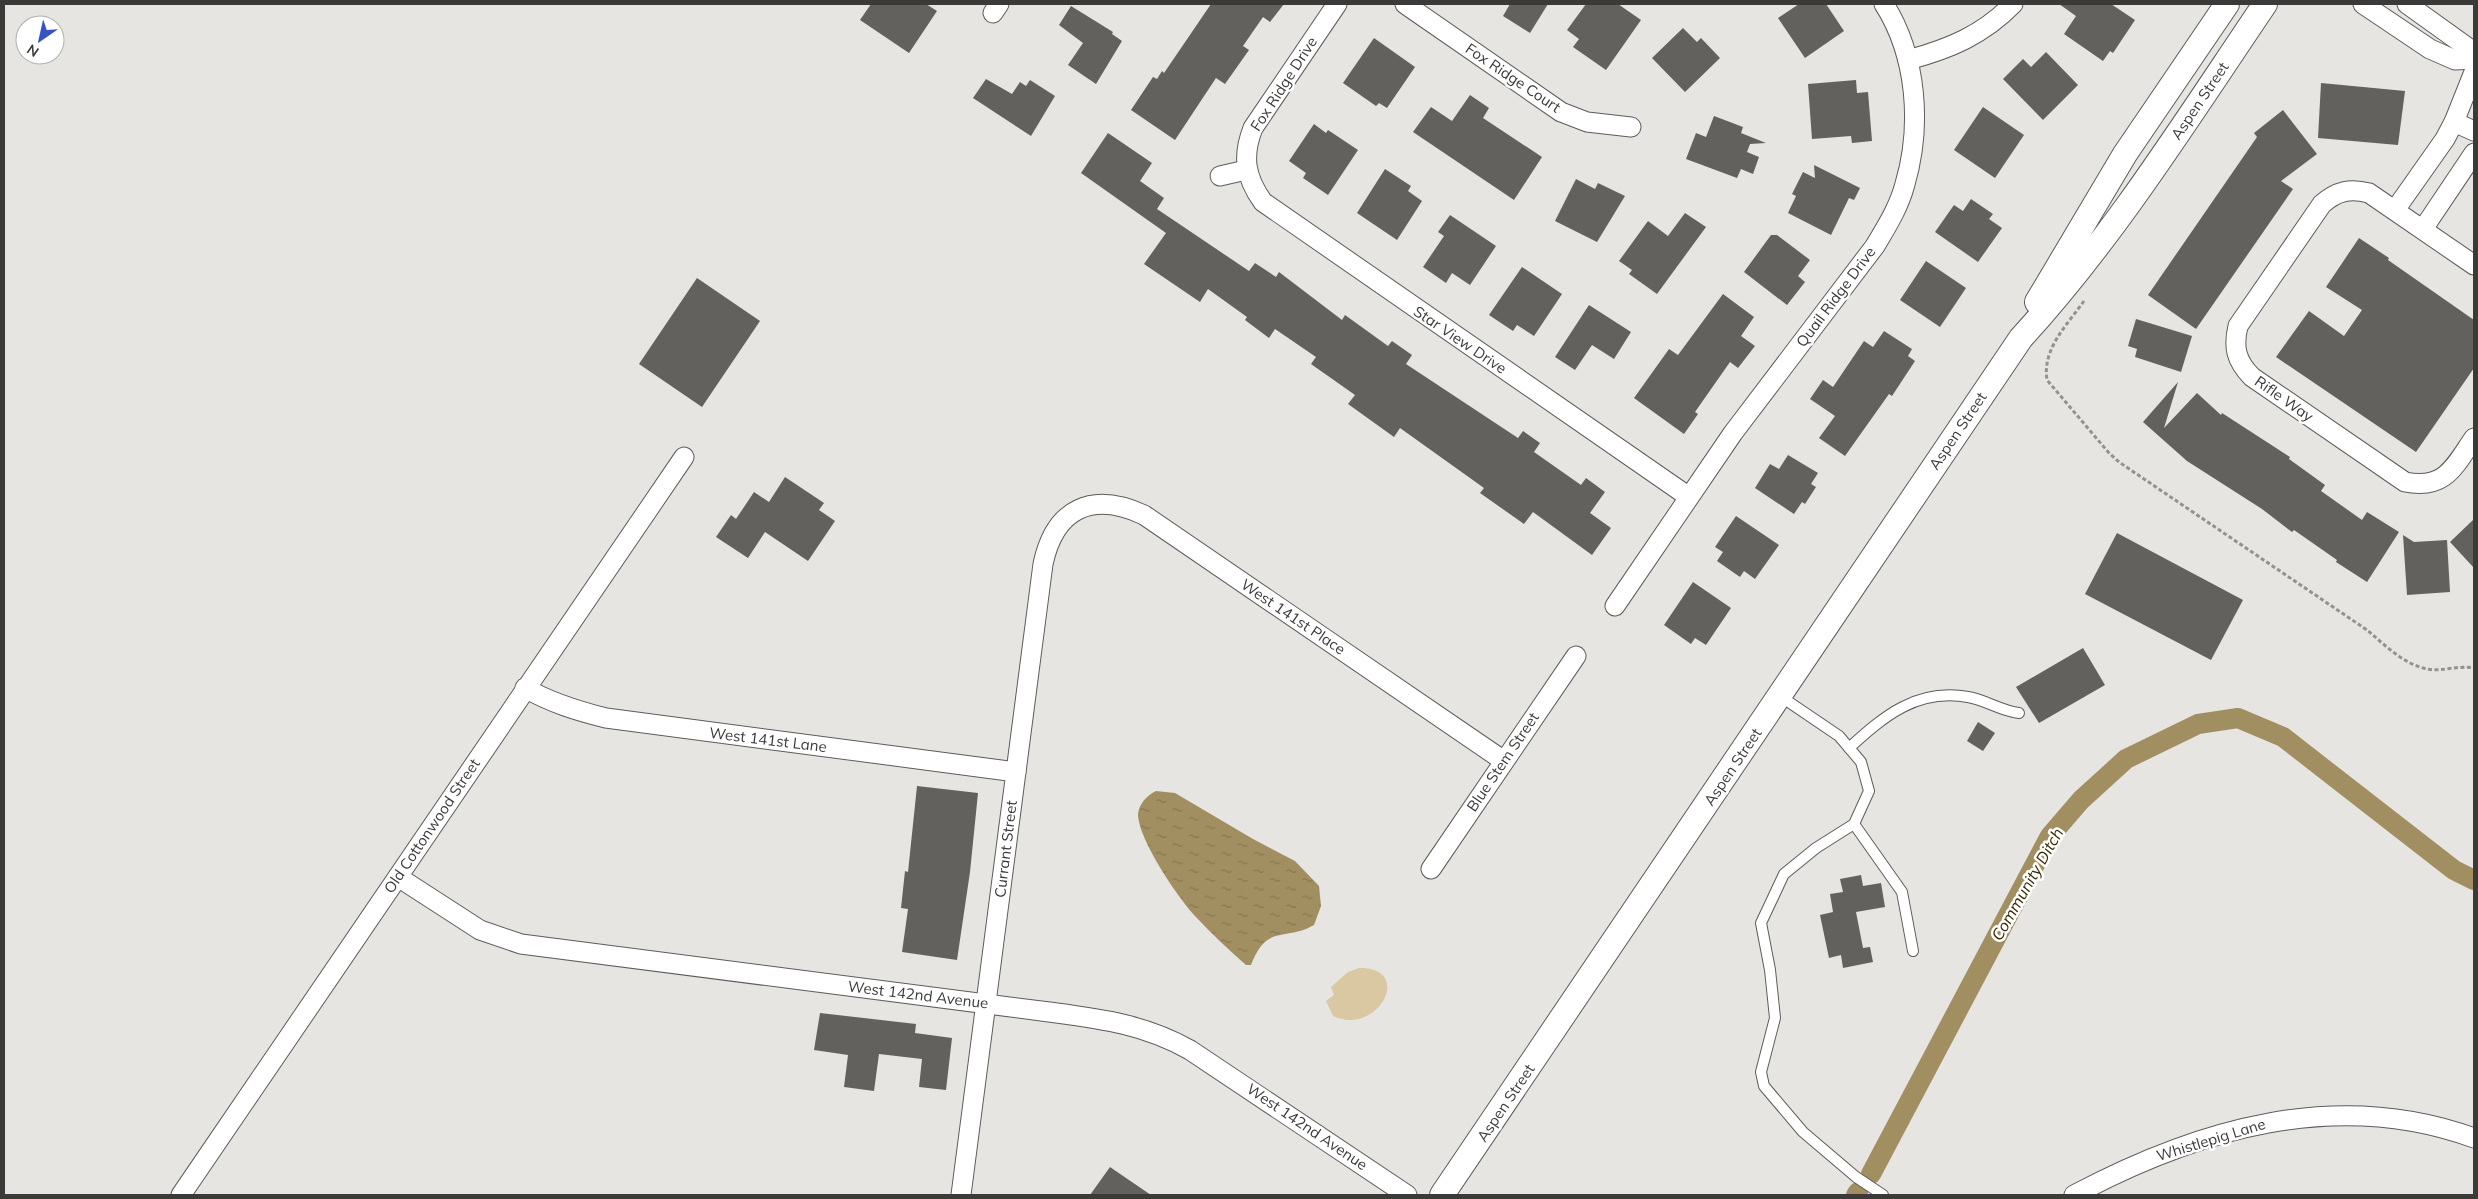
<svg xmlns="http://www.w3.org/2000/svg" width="2478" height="1199" viewBox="0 0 2478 1199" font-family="Mulish,sans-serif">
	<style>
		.green { fill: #d9c8a1 }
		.water { fill: url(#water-ripples) }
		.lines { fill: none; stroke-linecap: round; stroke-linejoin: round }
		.canal { stroke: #a28f61; stroke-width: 20 }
		.building { fill: #62615e }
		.service-casing { stroke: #5d5c59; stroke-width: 12 }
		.minor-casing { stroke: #5d5c59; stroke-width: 21 }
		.tertiary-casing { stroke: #5d5c59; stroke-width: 26 }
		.path { stroke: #949290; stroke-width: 3; stroke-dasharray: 4 2.5; stroke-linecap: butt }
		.service { stroke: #fff; stroke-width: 10 }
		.minor { stroke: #fff; stroke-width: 19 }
		.tertiary { stroke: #fff; stroke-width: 24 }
		.labels { text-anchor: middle; stroke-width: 5; stroke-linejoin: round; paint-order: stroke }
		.street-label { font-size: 15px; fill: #3b3a39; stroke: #fff }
		.water-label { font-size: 16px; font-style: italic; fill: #382a02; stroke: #fff }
	</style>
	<defs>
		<pattern id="water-ripples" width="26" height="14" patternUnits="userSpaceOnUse" patternTransform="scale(1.25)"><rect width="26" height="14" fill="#a28f61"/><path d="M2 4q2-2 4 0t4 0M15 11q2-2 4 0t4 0" fill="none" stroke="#857651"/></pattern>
	</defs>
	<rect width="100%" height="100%" fill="#e7e5e2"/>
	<path class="green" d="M1359 968C1415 967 1378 1037 1333 1016L1326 1001 1334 995 1331 987 1348 972Z"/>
	<path class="water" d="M1156 791 1175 793 1253 839 1295 861 1319 886 1321 906 1314 925C1284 942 1267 923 1251 965H1246C1229 950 1211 933 1196 917 1178 898 1138 839 1138 814 1139 804 1147 795 1156 791Z"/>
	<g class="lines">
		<g class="canal">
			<polyline points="1871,1174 2050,836 2081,800 2126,759 2198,724 2238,718 2283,737 2454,870 2474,880"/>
			<polyline points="1856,1195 1858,1192"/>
		</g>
	</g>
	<g class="building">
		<polygon points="871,4 926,4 937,11 909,53 860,20"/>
		<polygon points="1211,4 1284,4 1270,22 1263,17 1243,46 1249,50 1225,84 1216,78 1175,140 1131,110 1153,77 1157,79 1162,71 1164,73"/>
		<polygon points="1510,4 1548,4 1530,33 1503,16"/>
		<polygon points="1586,4 1618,4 1641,20 1606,70 1573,47 1579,39 1567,30"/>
		<polygon points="1799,4 1826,4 1844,31 1805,58 1778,18"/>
		<polygon points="2059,4 2111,4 2135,20 2113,53 2110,51 2103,61 2064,34 2076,16"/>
		<polygon points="1071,6 1113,32 1112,34 1122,41 1096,84 1068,65 1083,43 1059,25"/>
		<polygon points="1683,28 1697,42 1701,38 1720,58 1685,92 1652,58"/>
		<polygon points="1374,38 1415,67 1387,108 1379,103 1376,106 1343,83"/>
		<polygon points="2046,52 2078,85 2043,120 2003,79 2023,59 2031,67"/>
		<polygon points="986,79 1012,94 1020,82 1026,86 1030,80 1055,96 1031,136 973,98"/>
		<polygon points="1856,80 1857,93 1868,92 1872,141 1852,143 1851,136 1812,139 1808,84"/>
		<polygon points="2321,83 2405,91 2398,145 2318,138"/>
		<polygon points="1470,95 1489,108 1483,118 1542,157 1514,200 1413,132 1431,107 1452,121"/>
		<polygon points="1983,107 2024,135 1995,178 1954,150"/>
		<polygon points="2283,110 2317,154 2281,181 2293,189 2196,329 2148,295 2257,137 2254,133"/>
		<polygon points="1714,116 1743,127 1741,133 1766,143 1750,144 1747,152 1759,157 1753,174 1741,169 1737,178 1686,159 1696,133 1706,137"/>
		<polygon points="1314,124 1326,133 1328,130 1358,150 1328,195 1303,178 1306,173 1289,161"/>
		<polygon points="1108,133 1152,163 1140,181 1164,198 1157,209 1249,271 1255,263 1276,277 1279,272 1342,320 1345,315 1388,346 1392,341 1412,355 1406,364 1518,438 1523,431 1540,443 1534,452 1581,485 1586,478 1605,492 1590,513 1611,528 1592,555 1533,512 1524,524 1480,493 1484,488 1400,428 1394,437 1348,404 1355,395 1311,364 1316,357 1275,329 1269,338 1245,320 1247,317 1208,289 1200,302 1144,264 1166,233 1081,173"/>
		<polygon points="1814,165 1860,188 1854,200 1849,198 1831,235 1788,213 1796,196 1792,194 1803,172 1815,178"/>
		<polygon points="1385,169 1411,186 1408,191 1422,201 1397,240 1357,213"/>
		<polygon points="1576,179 1595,189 1598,183 1625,196 1597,242 1555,221"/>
		<polygon points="1971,199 1993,214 1989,219 2002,228 1978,262 1935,232 1954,205 1963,211"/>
		<polygon points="1685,213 1706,227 1657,294 1629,274 1632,270 1619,261 1648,221 1668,236"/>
		<polygon points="1450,215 1496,246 1470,285 1452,273 1446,283 1423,267 1444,236 1438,232"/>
		<polygon points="1771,235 1777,235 1810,260 1798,276 1805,282 1787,305 1744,272"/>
		<polygon points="2359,238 2389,258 2388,260 2474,320 2474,368 2416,452 2276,357 2309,311 2344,336 2362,310 2326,287"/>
		<polygon points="1926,261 1966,288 1940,327 1900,300"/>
		<polygon points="1522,267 1562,294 1534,336 1517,325 1513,331 1489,315"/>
		<polygon points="697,278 760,321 702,407 639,364"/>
		<polygon points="1723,294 1754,317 1741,336 1755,346 1738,368 1730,362 1695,412 1698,414 1684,434 1634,398 1669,349 1678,355"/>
		<polygon points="1589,305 1631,332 1614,359 1592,345 1575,370 1555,357"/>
		<polygon points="2136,319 2192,336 2181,372 2135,357 2137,349 2128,346"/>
		<polygon points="1884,331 1912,349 1908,356 1915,361 1892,396 1889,394 1845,456 1819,438 1835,416 1810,399 1823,380 1833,387 1864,341 1873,347"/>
		<polygon points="2178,382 2164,428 2197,393 2221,415 2222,413 2290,457 2289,459 2325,485 2321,491 2362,520 2367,512 2399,532 2367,582 2336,562 2337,560 2294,530 2292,532 2262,509 2187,461 2143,422"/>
		<polygon points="1788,455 1818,473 1811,484 1816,487 1805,504 1802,502 1794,514 1755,488 1770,464 1779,469"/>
		<polygon points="785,477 824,503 819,510 835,521 808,561 765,532 748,558 716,537 731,515 736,519 754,492 769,502"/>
		<polygon points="1736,516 1779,545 1755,579 1744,571 1740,577 1717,561 1723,552 1715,547"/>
		<polygon points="2474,519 2474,568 2450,542"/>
		<polygon points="2117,533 2243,600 2211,660 2085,594"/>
		<polygon points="2403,535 2414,542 2447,540 2450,592 2407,595"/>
		<polygon points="1693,582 1731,608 1706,645 1695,638 1691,644 1664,625"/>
		<polygon points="2083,648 2105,685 2039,723 2016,687"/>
		<polygon points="1978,722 1995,733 1983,751 1967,741"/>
		<polygon points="917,786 978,793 970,872 957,960 902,952 908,909 901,908 905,871 908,872"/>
		<polygon points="1861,875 1863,886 1881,883 1885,907 1856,912 1863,948 1870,947 1873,962 1843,968 1841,955 1829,958 1820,915 1833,912 1830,894 1843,892 1840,879"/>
		<polygon points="820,1013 916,1024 915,1033 952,1038 946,1090 919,1087 922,1059 879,1054 874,1091 844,1087 848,1055 814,1050"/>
		<polygon points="1110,1167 1126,1178 1151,1195 1090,1195"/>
	</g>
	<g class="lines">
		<defs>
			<g id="service">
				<polyline points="1780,696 1839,736 1861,762 1869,791 1854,824 1816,848 1784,874 1761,923 1770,970 1775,1018 1761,1072 1764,1086 1803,1132 1856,1177 1883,1195"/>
				<path d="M1849 748C1884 716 1917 688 1968 697 1986 700 2001 711 2019 713"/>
				<polyline points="1854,824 1902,892 1913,951"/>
			</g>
			<g id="minor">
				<path d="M1337 4 1253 128C1242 156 1245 177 1263 202L1689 497"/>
				<polyline points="1405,4 1561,112 1587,122 1631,127"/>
				<polyline points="2363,4 2430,49 2455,60 2474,59"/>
				<polyline points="2407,4 2474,52"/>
				<polyline points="993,13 999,4"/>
				<path d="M1908 60C1949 49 1983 35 2013 4"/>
				<polyline points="2454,122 2474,131"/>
				<polyline points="1220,176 1246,170"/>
				<polyline points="2395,210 2445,139 2454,122 2474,72"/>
				<polyline points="2423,229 2474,153"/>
				<path d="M2474 265 2369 193C2350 188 2337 191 2322 204L2238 326C2233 347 2236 361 2252 377L2405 482C2445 490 2454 467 2474 438"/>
				<path d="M1615 606 1733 433 1875 246C1887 226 1899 207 1905 184 1922 126 1917 56 1884 4"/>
				<path d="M525 688C551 703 578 711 606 718L1016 772"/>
				<polyline points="1431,869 1576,656"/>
				<path d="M398 877 480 930 521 944 1049 1012C1101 1019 1144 1024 1190 1050L1407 1195"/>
				<polyline points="181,1195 684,457"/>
				<path d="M961 1195 1043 564C1055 508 1092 491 1144 515L1504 761"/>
				<path d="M2074 1195C2198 1129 2336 1088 2474 1138"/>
			</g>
			<g id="tertiary">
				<polyline points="2037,302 2125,154 2227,4"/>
				<path d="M1442 1195 2021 338C2113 238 2189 116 2265 4"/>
			</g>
		</defs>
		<use href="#service" class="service-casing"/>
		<use href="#minor" class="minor-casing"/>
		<use href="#tertiary" class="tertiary-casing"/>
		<path class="path" d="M2084 301C2067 325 2042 349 2047 380L2109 453 2119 462 2367 630C2385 645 2403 664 2427 669 2442 672 2458 665 2474 668"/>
		<use href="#service" class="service"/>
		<use href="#minor" class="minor"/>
		<use href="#tertiary" class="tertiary"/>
	</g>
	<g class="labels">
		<g class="street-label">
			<text transform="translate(1513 78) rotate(34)" y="5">Fox Ridge Court</text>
			<text transform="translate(1284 84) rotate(-57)" y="5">Fox Ridge Drive</text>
			<text transform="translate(2200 101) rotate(-56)" y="5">Aspen Street</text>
			<text transform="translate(1836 297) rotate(-53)" y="5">Quail Ridge Drive</text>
			<text transform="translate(1460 340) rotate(34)" y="5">Star View Drive</text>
			<text transform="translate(2284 399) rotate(35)" y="5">Rifle Way</text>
			<text transform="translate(1958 431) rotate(-56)" y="5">Aspen Street</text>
			<text transform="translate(1293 617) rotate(34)" y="5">West 141st Place</text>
			<text transform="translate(768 740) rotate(7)" y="5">West 141st Lane</text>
			<text transform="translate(1503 762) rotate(-56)" y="5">Blue Stem Street</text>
			<text transform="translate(1733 767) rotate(-56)" y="5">Aspen Street</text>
			<text transform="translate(432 826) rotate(-56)" y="5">Old Cottonwood Street</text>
			<text transform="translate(1006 849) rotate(-83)" y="5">Currant Street</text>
			<text transform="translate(918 995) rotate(7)" y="5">West 142nd Avenue</text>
			<text transform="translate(1506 1103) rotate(-56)" y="5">Aspen Street</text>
			<text transform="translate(1307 1127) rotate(34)" y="5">West 142nd Avenue</text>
			<text transform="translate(2211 1140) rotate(-17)" y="5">Whistlepig Lane</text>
		</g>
		<g class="water-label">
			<text transform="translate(2027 884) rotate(-60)" y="6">Community Ditch</text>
		</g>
	</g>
	<rect width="2478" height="1199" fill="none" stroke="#3b3a39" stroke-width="10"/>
	<g transform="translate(40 40) rotate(214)"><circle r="24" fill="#ffffff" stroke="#b1b0b0"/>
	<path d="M0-4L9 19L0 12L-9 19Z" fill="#3653c4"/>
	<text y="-8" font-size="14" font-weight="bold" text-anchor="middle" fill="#3b3a39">N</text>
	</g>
</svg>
